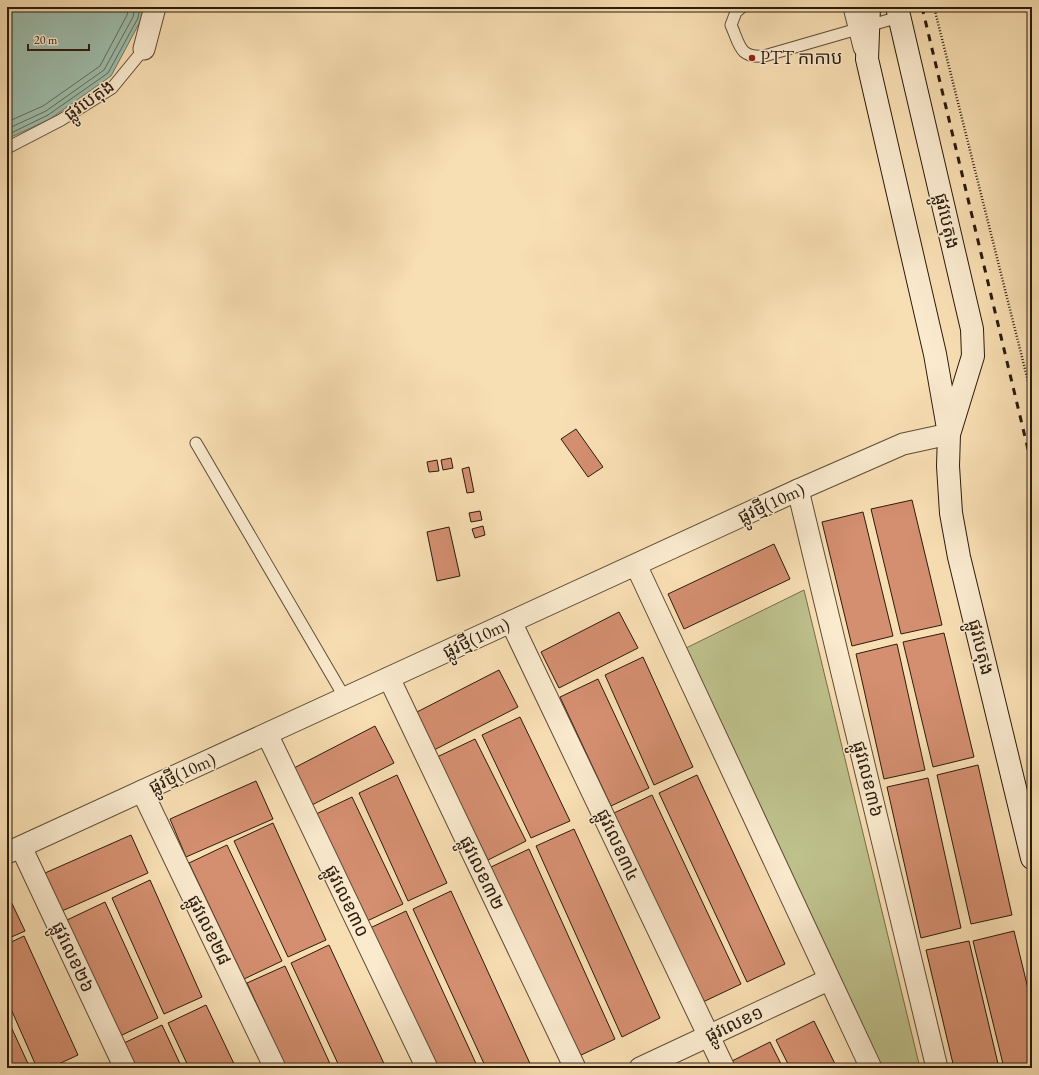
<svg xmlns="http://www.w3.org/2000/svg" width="1039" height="1075" viewBox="0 0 1039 1075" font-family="'EB Garamond','Noto Sans Khmer',serif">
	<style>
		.green { fill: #bec18c; stroke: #746e4c }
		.water { fill: #9dbdac; stroke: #6f7c6c }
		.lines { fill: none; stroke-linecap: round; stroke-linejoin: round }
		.shore { stroke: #646c5c; stroke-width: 1 }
		.building { fill: #d48f70; stroke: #2b1b0d }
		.lane-casing { stroke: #5e4c36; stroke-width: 13 }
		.street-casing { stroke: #5e4c36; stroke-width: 23 }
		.secondary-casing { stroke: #2b1b0d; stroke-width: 24 }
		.path { stroke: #2b1b0d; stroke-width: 2.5; stroke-dasharray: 1 2; stroke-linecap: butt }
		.lane { stroke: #faeace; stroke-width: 11 }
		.street { stroke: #faeace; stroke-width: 21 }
		.secondary { stroke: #faeace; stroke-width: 22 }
		.rail { stroke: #2b1b0d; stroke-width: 3; stroke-dasharray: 7 7; stroke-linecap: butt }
		.poi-dot { fill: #8f2418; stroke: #faeace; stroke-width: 1.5 }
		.labels { text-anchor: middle; stroke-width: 3; stroke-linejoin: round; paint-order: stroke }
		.poi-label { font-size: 18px; fill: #2b1b0d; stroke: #faeace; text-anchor: start }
		.street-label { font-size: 18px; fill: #2b1b0d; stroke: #faeace }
	</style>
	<rect width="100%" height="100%" fill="#f8dfb3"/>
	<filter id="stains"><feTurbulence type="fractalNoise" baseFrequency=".005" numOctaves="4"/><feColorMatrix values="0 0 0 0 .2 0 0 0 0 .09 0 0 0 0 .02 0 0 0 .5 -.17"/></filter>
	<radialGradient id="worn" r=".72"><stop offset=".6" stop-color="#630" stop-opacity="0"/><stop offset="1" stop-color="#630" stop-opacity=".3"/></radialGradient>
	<polygon class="green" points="804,590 920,1068 882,1068 682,650"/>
	<polygon class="water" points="7,7 144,7 141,20 111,76 50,119 7,139"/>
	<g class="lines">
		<g class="shore">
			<polyline points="7,122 43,106 100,66 127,15 129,7"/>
			<polyline points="7,129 46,111 104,70 133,17 135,7"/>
			<polyline points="7,135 48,115 108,73 138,18 140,7"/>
		</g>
	</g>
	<g class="building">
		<polygon points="576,429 603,467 588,477 561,439"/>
		<polygon points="451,458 453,468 443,470 441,460"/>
		<polygon points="437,460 439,471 429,472 427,462"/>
		<polygon points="469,467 474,492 467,493 462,469"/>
		<polygon points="912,500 942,625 901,634 871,509"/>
		<polygon points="480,511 482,520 471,522 469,513"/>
		<polygon points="863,512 893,636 852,646 822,522"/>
		<polygon points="483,526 485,535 475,538 472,529"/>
		<polygon points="449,527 460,576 437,581 427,532"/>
		<polygon points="774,544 790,579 684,629 668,594"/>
		<polygon points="619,612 638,648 559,688 541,652"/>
		<polygon points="944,633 974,757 933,767 903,642"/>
		<polygon points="897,644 925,770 884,779 856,654"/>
		<polygon points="643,657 693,767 654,785 605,675"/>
		<polygon points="499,670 518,707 434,750 415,713"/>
		<polygon points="598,679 649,788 611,806 560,697"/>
		<polygon points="520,717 570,821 531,838 482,735"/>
		<polygon points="375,726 394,763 310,806 292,769"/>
		<polygon points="475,739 526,841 488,860 437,757"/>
		<polygon points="978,765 1012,915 971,924 937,775"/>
		<polygon points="397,775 447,883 408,901 359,793"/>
		<polygon points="697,775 785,964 747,982 659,793"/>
		<polygon points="928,778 961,928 921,938 887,787"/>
		<polygon points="256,781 273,819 186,857 170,819"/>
		<polygon points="652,795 741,984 703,1002 614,813"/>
		<polygon points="352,797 403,904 365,922 314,815"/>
		<polygon points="273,823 326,940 288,957 234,841"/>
		<polygon points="574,829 660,1018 622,1037 536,846"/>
		<polygon points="131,835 148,873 62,911 45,873"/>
		<polygon points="227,845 282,961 244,979 189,863"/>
		<polygon points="529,849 615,1039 577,1057 491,867"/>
		<polygon points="150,880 202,997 164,1014 112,898"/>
		<polygon points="451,891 532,1068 486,1068 413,909"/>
		<polygon points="7,893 25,931 7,939"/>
		<polygon points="105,902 158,1018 120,1036 67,920"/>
		<polygon points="406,911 478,1068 432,1068 368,929"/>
		<polygon points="1014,931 1032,1005 1032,1068 1004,1068 973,941"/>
		<polygon points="24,936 78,1055 50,1068 37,1068 7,1000 7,944"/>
		<polygon points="969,941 999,1068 954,1068 926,950"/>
		<polygon points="329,945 386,1068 340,1068 291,963"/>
		<polygon points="285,966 332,1068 286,1068 247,983"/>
		<polygon points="206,1005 236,1068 189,1068 168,1023"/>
		<polygon points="7,1018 30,1068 7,1068"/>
		<polygon points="814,1021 837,1068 790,1068 776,1040"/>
		<polygon points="162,1025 182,1068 135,1068 124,1043"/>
		<polygon points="770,1042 783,1068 736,1068 732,1061"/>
		<polygon points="82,1063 85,1068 72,1068"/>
	</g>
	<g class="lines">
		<defs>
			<g id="lane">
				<path d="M742 7 736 12 731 25C740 45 739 58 764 56L899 17"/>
				<polyline points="7,148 61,120 112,88 144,49"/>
				<polyline points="196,443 345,698"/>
			</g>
			<g id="street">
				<polyline points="854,7 864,47"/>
				<polyline points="144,49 155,7"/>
				<polyline points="798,490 937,1068"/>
				<polyline points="636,565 871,1068"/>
				<polyline points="511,622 724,1068"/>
				<polyline points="389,678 575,1068"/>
				<polyline points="267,734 427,1068"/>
				<polyline points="142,791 275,1068"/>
				<polyline points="21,847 125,1068"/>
				<polyline points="7,853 798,490 903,444 949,434"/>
				<polyline points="640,1068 828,980"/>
			</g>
			<g id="secondary">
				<polyline points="869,7 867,59 935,354 949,434 948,466 951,513 959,557 1032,858"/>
				<polyline points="897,7 972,329 973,356 950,431"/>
			</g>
		</defs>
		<use href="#lane" class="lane-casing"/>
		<use href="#street" class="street-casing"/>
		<use href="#secondary" class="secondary-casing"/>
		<polyline class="path" points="934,7 1032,397"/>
		<use href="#lane" class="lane"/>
		<use href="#street" class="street"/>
		<use href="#secondary" class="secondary"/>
		<polyline class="rail" points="922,7 1032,466"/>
	</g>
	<circle class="poi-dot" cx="752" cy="58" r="4"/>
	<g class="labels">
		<g class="poi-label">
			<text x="760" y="64">PTT កាកាប</text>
		</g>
		<g class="street-label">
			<text transform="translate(89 100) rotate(-35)" y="6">ផ្លូវបេតុង</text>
			<text transform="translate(947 221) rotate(77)" y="6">ផ្លូវបេតុង</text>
			<text transform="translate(771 503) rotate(-25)" y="6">ផ្លូវថ្មី(10m)</text>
			<text transform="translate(476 638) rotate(-25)" y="6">ផ្លូវថ្មី(10m)</text>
			<text transform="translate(981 647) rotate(76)" y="6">ផ្លូវបេតុង</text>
			<text transform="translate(182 773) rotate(-25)" y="6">ផ្លូវថ្មី(10m)</text>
			<text transform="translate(868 779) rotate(76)" y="6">ផ្លូវលេខ៣៦</text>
			<text transform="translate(618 845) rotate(65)" y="6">ផ្លូវលេខ៣៤</text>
			<text transform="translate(482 873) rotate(64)" y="6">ផ្លូវលេខ៣២</text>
			<text transform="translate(347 901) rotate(64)" y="6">ផ្លូវលេខ៣០</text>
			<text transform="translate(209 930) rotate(64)" y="6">ផ្លូវលេខ២៨</text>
			<text transform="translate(73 957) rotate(65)" y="6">ផ្លូវលេខ២៦</text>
			<text transform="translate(734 1024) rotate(-25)" y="6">ផ្លូវលេខ១</text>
		</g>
	</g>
	<rect width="1039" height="1075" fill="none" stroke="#f8dfb3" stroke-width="24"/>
	<rect x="8" y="8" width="1023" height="1059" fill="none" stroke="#2b1b0d" stroke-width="2"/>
	<rect x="12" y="12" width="1015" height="1051" fill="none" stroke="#2b1b0d"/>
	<path d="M28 44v6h61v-6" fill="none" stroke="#2b1b0d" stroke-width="2"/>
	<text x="34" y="44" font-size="12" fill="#2b1b0d" stroke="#faeace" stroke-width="3" paint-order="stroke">20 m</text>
	<rect width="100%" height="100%" filter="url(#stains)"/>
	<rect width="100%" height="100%" fill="url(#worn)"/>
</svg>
